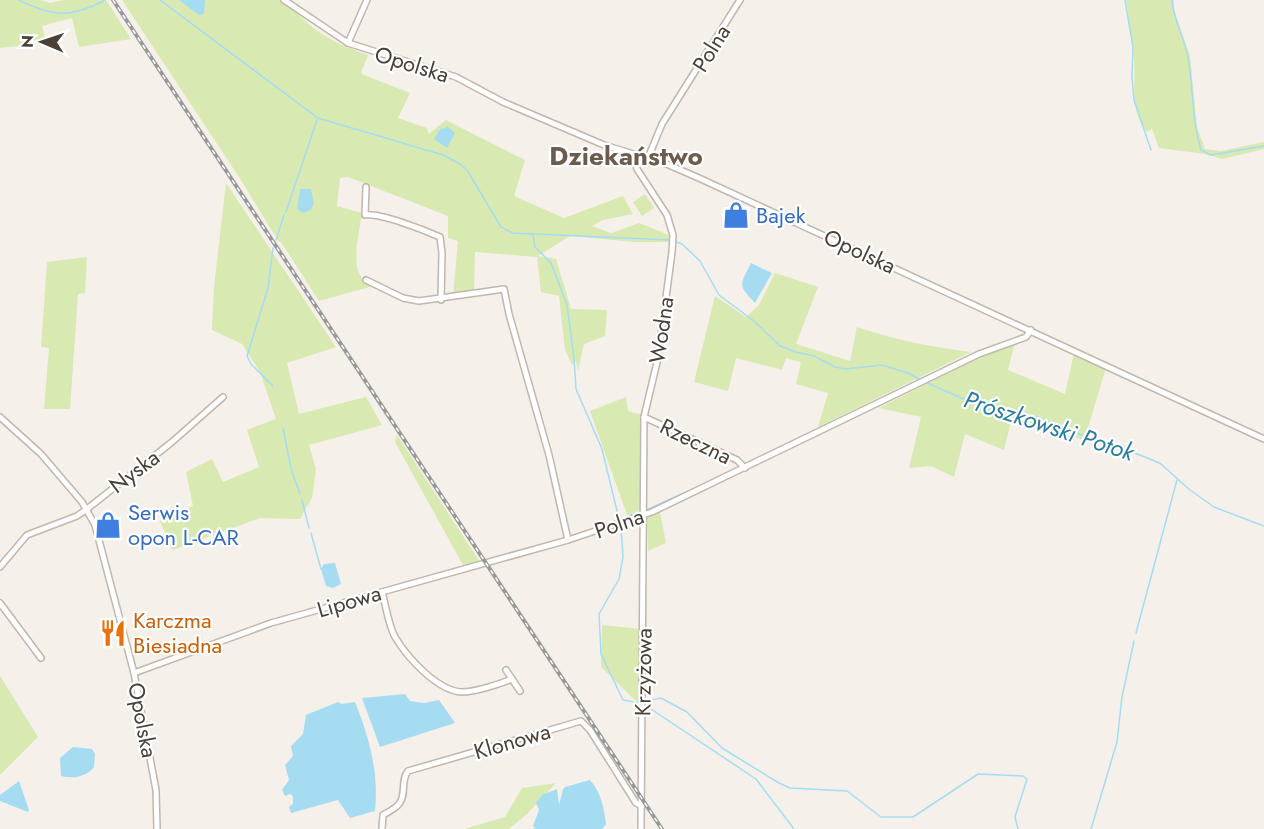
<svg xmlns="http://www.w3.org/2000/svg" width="1264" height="829" viewBox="0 0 1264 829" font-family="Jost,sans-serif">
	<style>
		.green { fill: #d8eab2 }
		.water { fill: #a5dcf2 }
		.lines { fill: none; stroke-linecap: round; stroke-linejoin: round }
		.stream { stroke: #a5dcf2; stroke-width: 1.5 }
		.minor-casing { stroke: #c1b7ac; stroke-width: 8 }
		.minor { stroke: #fff; stroke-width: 5 }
		.rail-casing { stroke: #989898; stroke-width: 4 }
		.rail { stroke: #fff; stroke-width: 1.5; stroke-dasharray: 4.5; stroke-linecap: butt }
		.labels { text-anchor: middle; stroke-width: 4.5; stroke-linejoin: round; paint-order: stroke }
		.street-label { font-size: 22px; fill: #494037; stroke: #fff }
		.shop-label { font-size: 22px; fill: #366cbe; stroke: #fff; text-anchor: start }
		.food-label { font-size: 22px; fill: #c56008; stroke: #fff; text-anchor: start }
		.water-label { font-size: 24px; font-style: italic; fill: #297c9f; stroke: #fff }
		.quarter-label { font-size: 26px; font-weight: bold; fill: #6c5c4e; stroke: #fff }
	</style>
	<rect width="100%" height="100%" fill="#f5f0ea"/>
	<g class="green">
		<polygon points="0,0 40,0 50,3 63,0 106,0 131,39 79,47 72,18 42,26 46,43 0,48"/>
		<path d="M122 0H283C292 6 297 13 304 20 322 37 345 47 368 55L361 73 364 75 410 93 398 118 427 128 429 134 446 120 525 160 514 196 564 218 623 196 633 214 603 220 592 226 611 233 639 223 669 235V242H635L570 236 538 256 556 259 571 309 607 310 605 336 584 344 578 371 576 361 572 365 565 350 559 296 541 292 537 257 475 252 474 292 453 296 458 241 448 238V216L348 177 340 178 337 206 362 213C360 228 352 259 359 273 361 278 368 282 373 286L319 301 281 242H279L239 177Z"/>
		<path d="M1126 0H1174V10L1190 56 1197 127 1205 149 1221 151 1264 142V149L1222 159 1205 154 1159 148 1152 129 1147 132C1129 109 1136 87 1134 60 1132 40 1129 20 1126 0Z"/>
		<polygon points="226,183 336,347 287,363 299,414 366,397 382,425 309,445 316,469 312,498 300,519 260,518 172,550 160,521 193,506 186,472 212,459 223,482 259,467 247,430 276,419 260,372 242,344 212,330 214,287"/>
		<polygon points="645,194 654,208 642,216 633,202"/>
		<polygon points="87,257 85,293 78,294 70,409 44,409 49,348 41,347 47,262"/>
		<path d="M775 273 818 287 796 344 850 361 857 327C894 340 932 347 971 352L818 427 828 393 796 384 801 362 786 358 782 370 736 358 728 391 694 382 715 296 746 317 759 305Z"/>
		<polygon points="1014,346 1008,370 1065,394 1074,353 1106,368 1084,441 1045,423 1011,422 1004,450 965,434 954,477 931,466 909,468 921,417 879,408 994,350"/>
		<polygon points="626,397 628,411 642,415 640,510 627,515 590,411"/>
		<polygon points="397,435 480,562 463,565 395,442"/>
		<polygon points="660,512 666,543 648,551 647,517"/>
		<polygon points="602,625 641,629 640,705 601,667"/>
		<polygon points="0,676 38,737 0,775"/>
		<polygon points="556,783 527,814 509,829 464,829 505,817 522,788"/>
	</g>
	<g class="water">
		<polygon points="179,0 205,0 204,14 199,15"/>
		<polygon points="447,126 455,133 447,148 434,139 441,128 444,129"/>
		<polygon points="300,189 311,189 314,203 311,210 303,213 297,209"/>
		<path d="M751 263 772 273 755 303C737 284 740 286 751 263Z"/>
		<polygon points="335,563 341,584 333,588 326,586 321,569 324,564"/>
		<polygon points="405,694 410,701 424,703 439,700 455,723 380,747 362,698"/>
		<path d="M338 702 342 704 355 702C369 737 379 772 375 811L350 818 338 800 291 813 289 807 293 804V796L290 794 285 796 282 790 289 780 285 765 293 756 291 746 303 734 306 715Z"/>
		<path d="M73 747 92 749 95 754 94 767C86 777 73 779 61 776L60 758Z"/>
		<path d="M590 780C601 792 604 808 606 824L602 829H532L535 828 533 826 539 810 536 803 542 795 557 789 559 805 563 789 565 787Z"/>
		<polygon points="19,781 29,810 28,812 0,801 0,795"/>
	</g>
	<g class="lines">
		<g class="stream">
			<path d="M19 0C53 17 72 18 105 0"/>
			<polyline points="160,0 318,118 443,155 460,164 467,170 501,227 513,233 670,240"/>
			<polyline points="1125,0 1133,47 1132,77 1134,100 1151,150"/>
			<path d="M1172 0C1173 20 1185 38 1188 58 1194 91 1191 117 1201 150L1211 155 1264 146"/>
			<polyline points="286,212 317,120"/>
			<polyline points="533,235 535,247 551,263 567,305 574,358 576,389 602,449 619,519 639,512"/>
			<polyline points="276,240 284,215"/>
			<polyline points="674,241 682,244 700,261 719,295 754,321 780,346 796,352 814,356 835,367 846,369 882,365 908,373 921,380"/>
			<polyline points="925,382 993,412 1017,418 1035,416 1089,438 1104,441 1150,459 1161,464 1190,490 1214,507 1264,526"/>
			<polyline points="273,386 251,364 247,356 268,288 273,248"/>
			<polyline points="283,428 291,469 300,494"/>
			<polyline points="302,500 309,528"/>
			<polyline points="646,510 684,493"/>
			<polyline points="621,527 623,557 619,579 599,614 601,654 623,700 639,703"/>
			<polyline points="311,533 321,569"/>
			<polyline points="1136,633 1177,480"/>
			<polyline points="651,700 661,698 687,712 722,748 779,783 790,788 847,791 881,817 913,817 978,774 1023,776 1027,779 1015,817 1018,829"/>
			<polyline points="647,703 645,705 756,779 794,829"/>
			<polyline points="1091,829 1117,742 1122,697 1134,641"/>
		</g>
		<defs>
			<g id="minor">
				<polyline points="284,0 348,43 456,77 503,102 604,145 669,165 701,179 1264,439"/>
				<polyline points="348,43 367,0"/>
				<polyline points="633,155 637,169 667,215 673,235 672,252 658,358 644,417 641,829"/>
				<polyline points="648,158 662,124 740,0"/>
				<path d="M366 187 365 215C381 213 424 230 440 237L442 253 441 300"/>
				<polyline points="366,280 403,298 419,301 504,289 509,314 549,455 568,540"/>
				<polyline points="0,417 41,454 82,502 95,525 134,673 156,790 157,829"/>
				<polyline points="644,417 737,460 745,468"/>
				<polyline points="0,567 27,535 77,516 87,509 172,442 223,397"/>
				<path d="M382 592C386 606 388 624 395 637 407 657 437 691 462 692 475 692 500 684 512 679"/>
				<polyline points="0,603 41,658"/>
				<polyline points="506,670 520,691"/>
				<polyline points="134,673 271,623 568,540 652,512 979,354 1026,337 1031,330"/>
				<path d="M382 829 383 815C388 812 395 809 399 804 407 794 400 781 408 771L581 721 590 730 636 803 642 806"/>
			</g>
		</defs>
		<use href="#minor" class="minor-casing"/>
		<use href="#minor" class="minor"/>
		<defs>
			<polyline id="rail" points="113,0 662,829"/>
		</defs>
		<use href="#rail" class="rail-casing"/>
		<use href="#rail" class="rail"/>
	</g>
	<defs>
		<symbol id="shop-bare" viewBox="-9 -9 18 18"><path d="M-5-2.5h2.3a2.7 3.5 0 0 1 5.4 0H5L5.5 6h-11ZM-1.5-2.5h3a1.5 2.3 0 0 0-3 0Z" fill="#3f7fe0" stroke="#fff" stroke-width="2.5" paint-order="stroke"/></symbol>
		<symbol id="restaurant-bare" viewBox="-9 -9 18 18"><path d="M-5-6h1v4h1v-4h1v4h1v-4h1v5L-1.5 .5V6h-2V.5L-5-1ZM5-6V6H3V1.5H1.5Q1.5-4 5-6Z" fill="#e8710a" stroke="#fff" stroke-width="2.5" paint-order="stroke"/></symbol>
	</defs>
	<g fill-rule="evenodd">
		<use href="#shop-bare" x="717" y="196" width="38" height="38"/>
		<use href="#shop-bare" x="89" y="506" width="38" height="38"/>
		<use href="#restaurant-bare" x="94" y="614" width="38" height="38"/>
	</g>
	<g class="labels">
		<g class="street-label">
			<text transform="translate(711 48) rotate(-58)" y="8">Polna</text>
			<text transform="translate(412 64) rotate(17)" y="8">Opolska</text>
			<text transform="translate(860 251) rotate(25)" y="8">Opolska</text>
			<text transform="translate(661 330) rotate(-82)" y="8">Wodna</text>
			<text transform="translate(696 441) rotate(26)" y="8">Rzeczna</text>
			<text transform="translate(134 471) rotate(-37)" y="8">Nyska</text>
			<text transform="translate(619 523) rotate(-19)" y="8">Polna</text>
			<text transform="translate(349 601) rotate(-16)" y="8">Lipowa</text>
			<text transform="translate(643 672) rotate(-89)" y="8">Krzyżowa</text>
			<text transform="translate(143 720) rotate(79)" y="8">Opolska</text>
			<text transform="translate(512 741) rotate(-16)" y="8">Klonowa</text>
		</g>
		<g class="shop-label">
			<text x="756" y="223">Bajek</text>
			<text x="128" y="520">Serwis<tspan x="128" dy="25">opon L-CAR</tspan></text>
		</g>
		<g class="food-label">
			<text x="133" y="628">Karczma<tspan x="133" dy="25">Biesiadna</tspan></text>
		</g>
		<g class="water-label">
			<text transform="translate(1049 426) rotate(18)" y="8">Prószkowski Potok</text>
		</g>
		<g class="quarter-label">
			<text x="626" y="165">Dziekaństwo</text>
		</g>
	</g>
	<g transform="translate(42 42) rotate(272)" stroke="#ffffff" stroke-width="4.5" paint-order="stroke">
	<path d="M0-4.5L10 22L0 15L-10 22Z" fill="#494037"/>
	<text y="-9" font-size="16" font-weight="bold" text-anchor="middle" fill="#494037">N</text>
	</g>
</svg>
